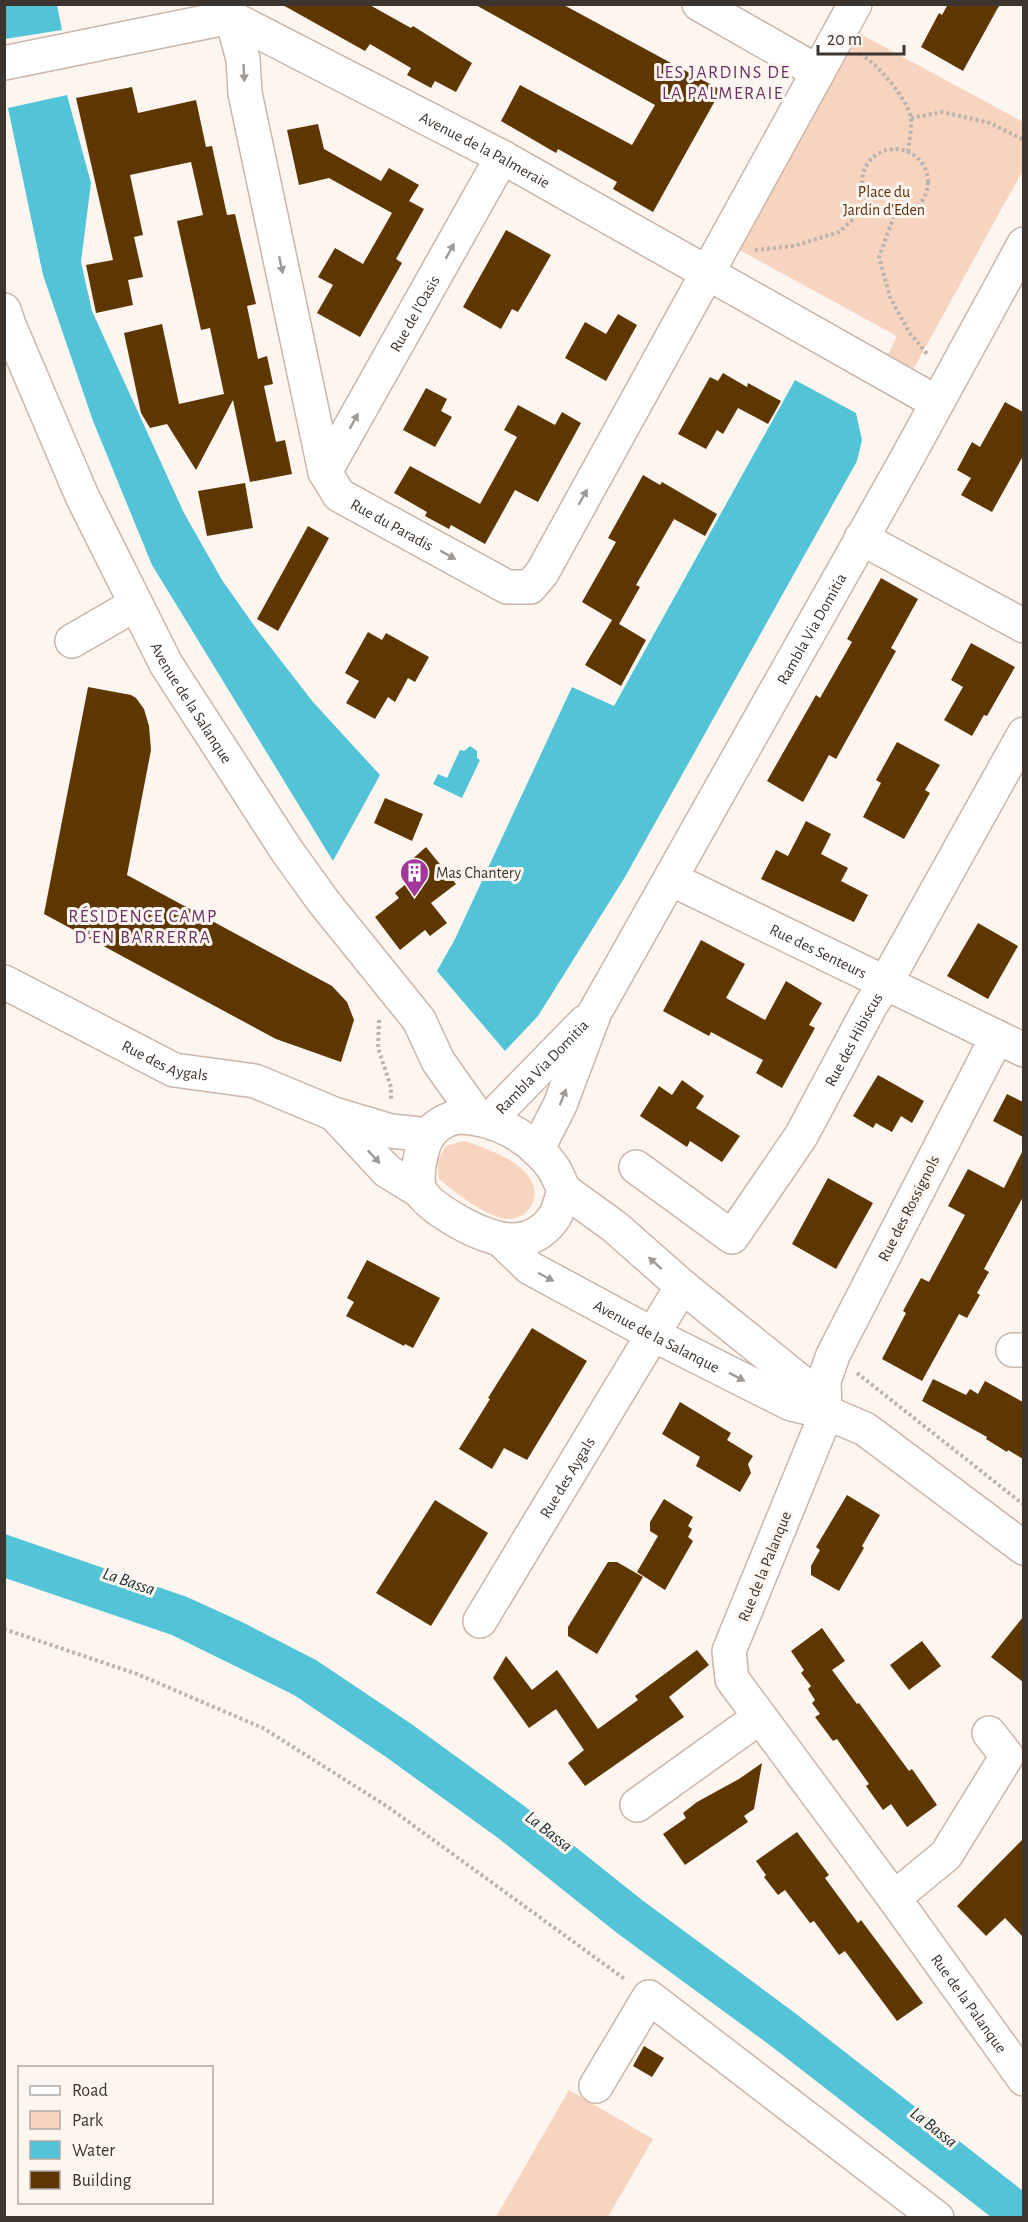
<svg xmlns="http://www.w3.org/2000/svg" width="1028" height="2222" viewBox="0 0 1028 2222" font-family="'Alegreya Sans',sans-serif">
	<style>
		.green { fill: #f7d4bf }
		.water { fill: #53c4d7 }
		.building { fill: #5e3700 }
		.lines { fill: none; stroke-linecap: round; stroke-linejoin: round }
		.minor-casing { stroke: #cab6aa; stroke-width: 36 }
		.path { stroke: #bbb3ae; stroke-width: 4; stroke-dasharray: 3 3; stroke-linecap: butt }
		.minor { stroke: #fff; stroke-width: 33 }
		.oneway { fill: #9e9a97 }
		.labels { text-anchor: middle; stroke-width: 6; stroke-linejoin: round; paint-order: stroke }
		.street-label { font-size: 16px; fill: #3c342f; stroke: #fdf5f0 }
		.park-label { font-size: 16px; fill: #5f310f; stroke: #fdf5f0 }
		.poi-label { font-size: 16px; fill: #3c342f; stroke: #fdf5f0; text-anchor: start }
		.neighbourhood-label { font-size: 18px; letter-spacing: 1.5px; fill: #683362; stroke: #fdf5f0 }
		.water-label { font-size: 18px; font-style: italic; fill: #1b2f33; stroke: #fdf5f0 }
	</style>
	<rect width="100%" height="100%" fill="#fdf5f0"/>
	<g class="green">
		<polygon points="855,31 1023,122 1023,170 914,368 887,357 897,336 736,248"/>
		<path d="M464 1141C487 1148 548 1169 532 1204 530 1208 526 1212 524 1215 519 1216 514 1219 509 1219 491 1220 453 1191 439 1179L437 1161 446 1146Z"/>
		<polygon points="569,2090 653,2139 608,2217 496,2217"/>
	</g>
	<g class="water">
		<polygon points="5,4 57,5 62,30 5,39"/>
		<polygon points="67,95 91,183 81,262 92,311 184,513 222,580 258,631 313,702 380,775 333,861 152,565 93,421 43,275 8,108"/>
		<polygon points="795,380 856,413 862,440 857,461 625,877 538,1016 505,1051 437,971 455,939 572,687 614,706"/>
		<polygon points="470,746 477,751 477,758 480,760 462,798 433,784 438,774 447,778 460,750 464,751"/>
		<polygon points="5,1534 187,1597 242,1622 316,1660 410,1723 523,1805 642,1900 795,2013 1023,2191 1023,2217 991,2217 771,2046 617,1933 498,1838 386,1757 294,1695 172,1635 5,1578"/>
	</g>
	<g class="building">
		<polygon points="281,4 368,4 411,28 413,26 472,63 456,92 435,81 431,88 407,75 411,68 370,44 365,51"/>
		<polygon points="474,4 562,4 721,90 653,212 613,189 617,182 558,149 556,153 501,121 520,85 632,145 655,105"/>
		<polygon points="948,4 1000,4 963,71 921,47 939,13 942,15"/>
		<polygon points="132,87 138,113 196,100 206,147 212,146 227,215 235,214 256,304 247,306 258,359 267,356 273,384 264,386 276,442 285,440 292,474 250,482 233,400 196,470 167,424 150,428 141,413 124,333 162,324 179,404 224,394 210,328 201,330 177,221 203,215 191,162 130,175 143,235 134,237 143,277 128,280 133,305 96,313 86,265 113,260 76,98"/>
		<polygon points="318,124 324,149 381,181 389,168 419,185 409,201 424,209 396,259 402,263 360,337 317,313 333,285 318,277 335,248 363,264 392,213 329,178 299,185 287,130"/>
		<polygon points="506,230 551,255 518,312 512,309 501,329 463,307"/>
		<polygon points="618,314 637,325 606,381 565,358 585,322 606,334"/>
		<polygon points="723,373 747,387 748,383 781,401 768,424 738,408 723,434 717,430 706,449 678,434 710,377 718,381"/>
		<polygon points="426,388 447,399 441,411 452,417 435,447 403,430"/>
		<polygon points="1005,402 1023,412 1023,456 992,512 961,495 971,478 957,470 972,442 980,447"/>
		<polygon points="518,405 555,425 562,412 581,423 538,502 515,490 485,544 451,525 449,529 425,516 427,512 394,493 410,466 480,504 517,437 504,430"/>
		<polygon points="643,475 660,485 662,482 717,514 705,536 674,519 636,585 640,587 619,624 646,640 621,686 585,665 612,620 582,602 616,542 608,538"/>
		<polygon points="245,483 253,528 207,536 198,491"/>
		<polygon points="308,526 329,538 278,631 257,619"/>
		<polygon points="881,578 918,599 891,648 896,651 836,759 829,755 803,802 767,781 816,695 820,698 852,642 847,639"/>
		<polygon points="368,632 382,640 386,633 429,657 415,682 408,678 395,702 388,697 375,719 346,703 359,681 345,673"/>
		<polygon points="971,643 1015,667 987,716 984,715 972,736 944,720 963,687 951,680"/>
		<polygon points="88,687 131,695 136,698 144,709 149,726 151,750 127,875 332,986 347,1002 354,1020 341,1062 276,1039 44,914"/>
		<polygon points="897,742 940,765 925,790 930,793 904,839 863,817 881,783 876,780"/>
		<polygon points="385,798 423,814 412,841 374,823"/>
		<polygon points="806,821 831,834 821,854 848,868 841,881 868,895 854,922 761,879 776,850 788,856"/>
		<polygon points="426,847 456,884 431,903 447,923 430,936 425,930 400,950 375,917 399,898 395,893 417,875 408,863"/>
		<polygon points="978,923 1018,946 988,999 947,976"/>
		<polygon points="701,940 745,964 726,998 765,1020 786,981 822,1003 809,1025 815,1028 782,1088 756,1073 763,1060 711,1032 709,1036 663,1011"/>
		<polygon points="878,1075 924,1101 912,1123 901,1116 892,1132 876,1123 873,1128 853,1116"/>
		<polygon points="682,1080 704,1096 696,1108 740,1136 722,1162 690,1141 687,1147 640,1116 659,1086 672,1095"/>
		<polygon points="1007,1094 1023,1102 1023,1137 993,1121"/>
		<polygon points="1023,1150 1023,1197 984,1269 989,1272 977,1293 980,1295 967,1318 959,1314 922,1381 882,1359 906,1313 903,1311 921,1278 929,1282 965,1215 948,1206 968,1169 1004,1188"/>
		<polygon points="828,1178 873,1203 836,1269 792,1244"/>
		<polygon points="367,1260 440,1298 413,1348 405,1344 404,1346 346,1316 354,1302 347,1298"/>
		<polygon points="532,1328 587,1361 527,1460 504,1448 492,1469 459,1449 490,1399 488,1398"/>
		<polygon points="933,1379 966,1395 970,1389 978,1394 985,1381 1023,1402 1023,1459 1008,1450 1007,1452 986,1439 987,1437 922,1401"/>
		<polygon points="680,1402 731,1433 727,1440 753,1456 748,1464 751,1473 740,1492 696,1466 700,1457 662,1434"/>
		<polygon points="847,1495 880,1515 862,1546 864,1548 839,1591 811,1575 811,1566 820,1550 816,1547"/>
		<polygon points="664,1499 693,1517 688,1526 692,1529 688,1537 693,1541 665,1590 637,1572 658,1536 650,1531 650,1522"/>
		<polygon points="435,1500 488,1533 431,1626 376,1593"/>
		<polygon points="608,1562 617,1562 643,1577 597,1654 568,1636 568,1627"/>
		<polygon points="1023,1617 1023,1682 991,1657"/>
		<polygon points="822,1628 845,1661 832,1670 857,1704 859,1703 909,1771 912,1769 937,1805 907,1827 891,1804 883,1810 866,1786 869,1784 837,1739 833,1741 815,1717 820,1714 812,1703 815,1700 808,1689 811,1686 801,1673 804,1670 791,1651"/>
		<polygon points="922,1641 941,1666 909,1690 890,1665"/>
		<polygon points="697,1650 709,1665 669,1697 684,1717 585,1786 568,1763 584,1750 556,1709 529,1728 493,1678 506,1656 532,1690 557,1670 598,1729 638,1700 635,1696"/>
		<polygon points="762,1763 754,1809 744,1816 748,1822 685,1865 663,1834 686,1818 683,1813 697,1802 739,1779"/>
		<polygon points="797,1832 829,1875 825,1878 858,1923 861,1920 923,2003 897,2021 845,1951 839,1955 814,1921 810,1923 785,1890 778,1895 764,1877 766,1875 756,1861"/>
		<polygon points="1023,1839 1023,1937 1005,1918 986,1936 957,1906"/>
		<polygon points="644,2046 664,2058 652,2077 633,2066"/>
	</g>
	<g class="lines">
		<defs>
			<g id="minor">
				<path id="s1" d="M228 4 243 59 245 93 325 472 339 495 507 587H530L542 573 818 72 699 4"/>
				<path id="s2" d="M4 63 230 17 502 157 936 402"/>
				<polyline points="818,72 855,4"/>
				<path id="s3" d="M4 310 9 325 82 496 166 664 287 851 323 901 419 1020 438 1061 479 1119"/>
				<path id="s4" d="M325 472 502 157"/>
				<polyline points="861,538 1024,626"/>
				<polyline points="72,641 136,604"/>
				<path id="s5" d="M671 879 997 1037"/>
				<path id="s6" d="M4 982 174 1070 255 1081 334 1114 391 1131 429 1135"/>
				<path id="s7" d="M1024 1050 997 1037 833 1355 824 1381 825 1412 822 1424 729 1651 732 1679 894 1898 1024 2079"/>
				<polyline points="335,1115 387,1171 421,1192"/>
				<path d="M455 1117C493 1116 532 1137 554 1169 558 1176 561 1184 564 1190 561 1199 559 1209 555 1216 529 1255 489 1239 457 1221 447 1215 427 1203 421 1192 414 1180 421 1146 429 1135 435 1125 445 1121 455 1117Z"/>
				<path id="s8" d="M489 1120 585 1022"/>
				<path id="s9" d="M537 1150 560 1105 595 1012 906 460 1024 244"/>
				<path id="s10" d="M636 1167 732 1237 801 1136 871 1005 886 982 1024 734"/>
				<polyline points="564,1190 615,1227 682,1286 806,1386 825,1412"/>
				<path id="s11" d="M501 1240 530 1268 654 1335 791 1404 825 1412 865 1429 1024 1548"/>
				<polyline points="1013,1350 1024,1350"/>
				<path id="s12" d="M480 1621 682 1286"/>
				<polyline points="637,1805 760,1717"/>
				<polyline points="894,1898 946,1855 1007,1756 989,1733"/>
				<polyline points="596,2086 649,1997 937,2218"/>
			</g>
		</defs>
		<use href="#minor" class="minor-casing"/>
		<g class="path">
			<path d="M860 54C877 63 908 99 911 119 912 129 909 141 908 152"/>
			<polyline points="911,118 942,112 990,123 1024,140"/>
			<circle cx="895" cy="182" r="33"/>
			<polyline points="894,216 879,257 890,297 909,332 928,355"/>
			<polyline points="755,250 794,246 839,232 870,204"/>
			<polyline points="379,1020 378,1048 391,1087 391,1101"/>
			<polyline points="857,1373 1024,1505"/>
			<polyline points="4,1629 137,1674 263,1728 388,1807 626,1980"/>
		</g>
		<use href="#minor" class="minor"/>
	</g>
	<defs><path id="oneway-solid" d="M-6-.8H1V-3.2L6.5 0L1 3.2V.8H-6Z" transform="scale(1.5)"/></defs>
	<g class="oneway">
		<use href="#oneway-solid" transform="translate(244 73) rotate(87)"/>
		<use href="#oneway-solid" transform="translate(450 251) rotate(-61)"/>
		<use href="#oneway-solid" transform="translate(281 265) rotate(78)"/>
		<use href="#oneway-solid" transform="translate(354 421) rotate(-61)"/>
		<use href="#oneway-solid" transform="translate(583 497) rotate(-61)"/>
		<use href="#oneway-solid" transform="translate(448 555) rotate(29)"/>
		<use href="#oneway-solid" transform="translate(563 1097) rotate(-69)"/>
		<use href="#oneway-solid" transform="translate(374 1157) rotate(47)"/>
		<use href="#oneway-solid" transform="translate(655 1263) rotate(-138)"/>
		<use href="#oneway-solid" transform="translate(546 1277) rotate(28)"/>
		<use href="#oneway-solid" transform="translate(737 1377) rotate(27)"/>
	</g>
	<defs>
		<symbol id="building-pin" viewBox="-11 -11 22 30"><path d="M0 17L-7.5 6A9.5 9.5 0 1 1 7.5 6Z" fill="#a23899" stroke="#fdf5f0"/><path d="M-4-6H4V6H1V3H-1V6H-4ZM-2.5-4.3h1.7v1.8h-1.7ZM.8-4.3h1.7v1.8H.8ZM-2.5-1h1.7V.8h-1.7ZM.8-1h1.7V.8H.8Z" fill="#fff"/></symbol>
	</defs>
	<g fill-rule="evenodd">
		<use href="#building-pin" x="398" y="856" width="33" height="45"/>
	</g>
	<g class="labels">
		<g class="street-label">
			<text dy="6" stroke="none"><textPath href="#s2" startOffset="518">Avenue de la Palmeraie</textPath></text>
			<text dy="6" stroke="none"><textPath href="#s4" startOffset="182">Rue de l'Oasis</textPath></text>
			<text dy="6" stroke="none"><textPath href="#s1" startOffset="566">Rue du Paradis</textPath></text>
			<text dy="6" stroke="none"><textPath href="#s9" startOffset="590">Rambla Via Domitia</textPath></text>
			<text dy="6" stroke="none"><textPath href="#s3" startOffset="436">Avenue de la Salanque</textPath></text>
			<text dy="6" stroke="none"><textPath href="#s5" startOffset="164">Rue des Senteurs</textPath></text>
			<text dy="6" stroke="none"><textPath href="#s10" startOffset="351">Rue des Hibiscus</textPath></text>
			<text dy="6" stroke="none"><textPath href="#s6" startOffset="180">Rue des Aygals</textPath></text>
			<text dy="6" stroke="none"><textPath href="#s8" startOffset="75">Rambla Via Domitia</textPath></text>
			<text transform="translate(908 1208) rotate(-63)" y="6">Rue des Rossignols</text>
			<text dy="6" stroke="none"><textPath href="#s11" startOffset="184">Avenue de la Salanque</textPath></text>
			<text dy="6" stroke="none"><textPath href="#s12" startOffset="168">Rue des Aygals</textPath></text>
			<text transform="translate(764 1566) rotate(-68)" y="6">Rue de la Palanque</text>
			<text dy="6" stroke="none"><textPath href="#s7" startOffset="1134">Rue de la Palanque</textPath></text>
		</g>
		<g class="park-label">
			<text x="884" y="197">Place du<tspan x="884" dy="18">Jardin d'Eden</tspan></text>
		</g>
		<g class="poi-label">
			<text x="436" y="878">Mas Chantery</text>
		</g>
		<g class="neighbourhood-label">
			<text x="723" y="78">LES JARDINS DE<tspan x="723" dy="21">LA PALMERAIE</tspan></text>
			<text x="143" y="922">RÉSIDENCE CAMP<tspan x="143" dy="21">D'EN BARRERRA</tspan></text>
		</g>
		<g class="water-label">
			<text transform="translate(129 1581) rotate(19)" y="6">La Bassa</text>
			<text transform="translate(549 1831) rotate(38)" y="6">La Bassa</text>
			<text transform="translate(934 2127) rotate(38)" y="6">La Bassa</text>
		</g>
	</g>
	<rect width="1028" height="2222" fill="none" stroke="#3c342f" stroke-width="12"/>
	<rect x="18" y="2066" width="195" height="138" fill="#fdf5f0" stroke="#b0a8a3" stroke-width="1.5"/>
	<rect x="30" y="2086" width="30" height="9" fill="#ffffff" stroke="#b0a8a3" stroke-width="1.5"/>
	<text x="72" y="2096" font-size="18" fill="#3c342f">Road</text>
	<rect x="30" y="2111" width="30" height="18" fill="#f7d4bf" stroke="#b0a8a3" stroke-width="1.5"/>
	<text x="72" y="2126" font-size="18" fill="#3c342f">Park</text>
	<rect x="30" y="2141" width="30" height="18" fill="#53c4d7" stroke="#b0a8a3" stroke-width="1.5"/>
	<text x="72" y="2156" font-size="18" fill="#3c342f">Water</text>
	<rect x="30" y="2171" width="30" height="18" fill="#5e3700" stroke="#b0a8a3" stroke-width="1.5"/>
	<text x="72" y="2186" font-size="18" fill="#3c342f">Building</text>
	<path d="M818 45v9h86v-9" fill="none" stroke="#3c342f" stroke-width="3"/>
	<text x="827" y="45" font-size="18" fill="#3c342f" stroke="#fdf5f0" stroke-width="4.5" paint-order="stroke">20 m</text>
</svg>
